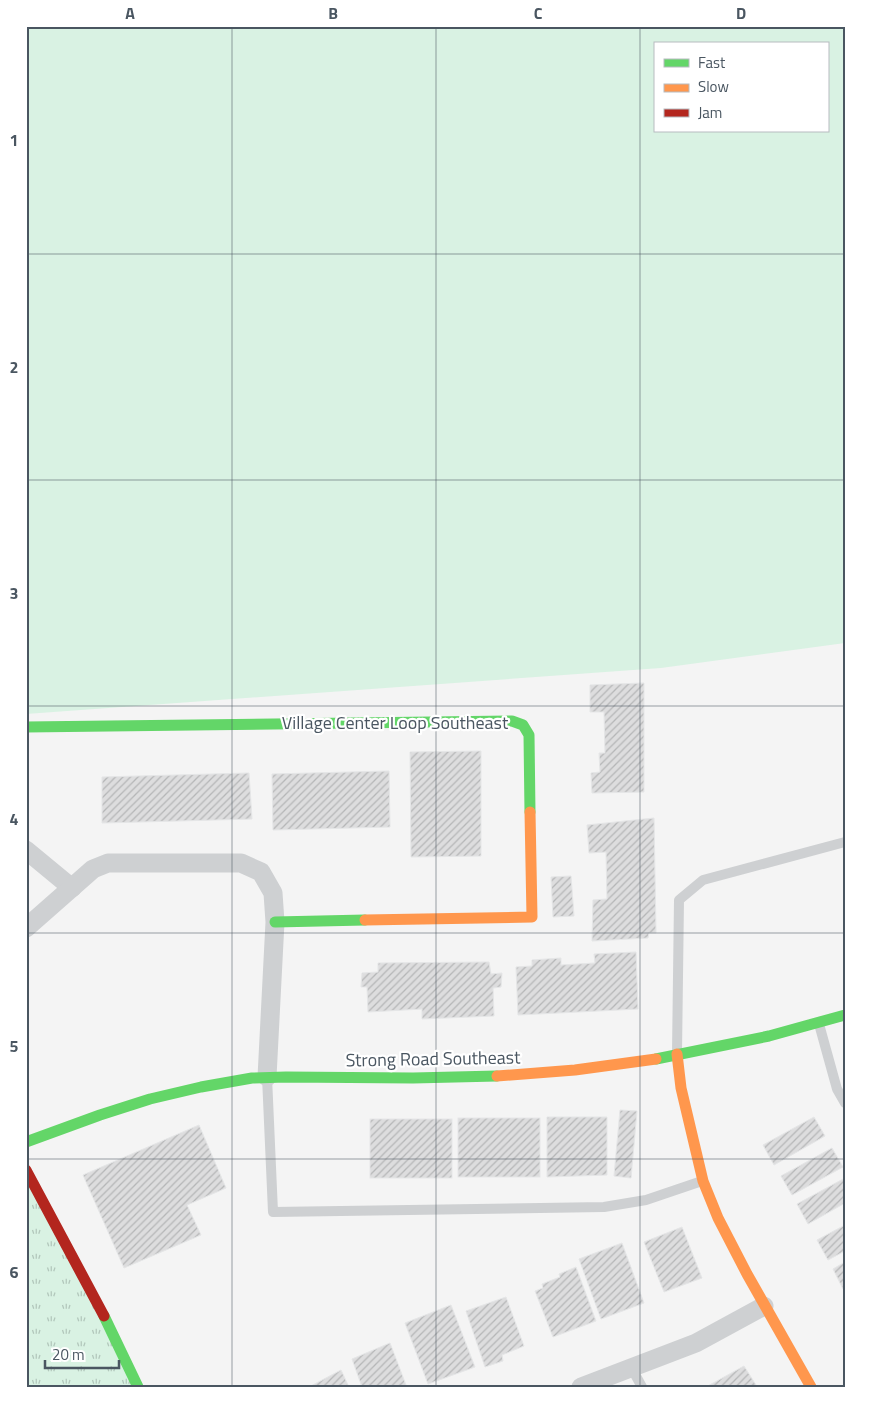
<svg xmlns="http://www.w3.org/2000/svg" width="871" height="1413" viewBox="0 0 871 1413" font-family="'Titillium Web',sans-serif">
	<style>
		.grass { fill: #d9f2e3; fill-rule: evenodd }
		.park { fill: url(#park-tufts) }
		.building { fill: url(#building-hatch); stroke: #e5e6e7 }
		.lines { fill: none; stroke-linecap: round; stroke-linejoin: round }
		.lane { stroke: #ced0d2; stroke-width: 10 }
		.street { stroke: #ced0d2; stroke-width: 19 }
		.fast { stroke: #63d668; stroke-width: 11 }
		.slow { stroke: #ff974d; stroke-width: 11 }
		.jam { stroke: #b3261e; stroke-width: 11 }
		.grid { fill: none; stroke: #4a5661; stroke-width: 1; stroke-opacity: 0.55 }
		.labels { text-anchor: middle; stroke-width: 4.5; stroke-linejoin: round; paint-order: stroke }
		.street-label { font-size: 18px; fill: #4a5661; stroke: #fff }
		.neatline { fill: none; stroke: #4a5661; stroke-width: 2 }
		.grid-label { font-size: 16px; text-anchor: middle; font-weight: bold; fill: #4a5661 }
	</style>
	<defs>
		<pattern id="park-tufts" width="24" height="20" patternUnits="userSpaceOnUse" patternTransform="scale(1.25)"><rect width="24" height="20" fill="#d9f2e3"/><path d="M3 7l-1-3M5 7V3M7 7l1-3M15 17l-1-3M17 17v-4M19 17l1-3" fill="none" stroke="#b2c7bb"/></pattern>
		<pattern id="building-hatch" width="6" height="6" patternUnits="userSpaceOnUse" patternTransform="scale(1.25)"><rect width="6" height="6" fill="#ddddde"/><path d="M-1 1l2-2M0 6l6-6M5 7l2-2" fill="none" stroke="#b5b6b7"/></pattern>
	</defs>
	<rect width="100%" height="100%" fill="#f4f4f4"/>
	<path class="grass" d="M26 26H845V643L661 668 26 714ZM655 44H827V131H655Z"/>
	<polygon class="park" points="26,1170 138,1387 26,1387"/>
	<g class="building">
		<polygon points="644,683 644,792 592,793 591,773 600,772 599,753 605,753 604,712 590,712 590,685"/>
		<polygon points="481,751 481,856 411,857 410,752"/>
		<polygon points="389,771 390,827 273,830 272,774"/>
		<polygon points="249,773 252,819 102,823 102,777"/>
		<polygon points="654,818 656,933 649,933 648,938 592,941 593,900 607,899 606,852 589,853 587,825"/>
		<polygon points="571,876 574,916 553,917 551,877"/>
		<polygon points="636,952 638,1009 518,1015 516,967 532,966 532,960 561,958 561,965 595,963 594,954"/>
		<polygon points="489,962 491,974 502,973 501,987 493,988 494,1016 422,1019 422,1009 368,1012 367,987 361,987 362,973 378,972 378,963"/>
		<polygon points="620,1110 637,1111 631,1178 614,1176"/>
		<polygon points="547,1117 607,1117 607,1175 547,1177"/>
		<polygon points="814,1117 825,1136 774,1165 763,1145"/>
		<rect x="458" y="1118" width="82" height="59"/>
		<rect x="370" y="1119" width="82" height="59"/>
		<polygon points="199,1125 226,1188 187,1205 201,1235 124,1268 83,1175"/>
		<polygon points="832,1148 843,1167 792,1195 781,1176"/>
		<polygon points="845,1178 845,1203 808,1224 797,1204"/>
		<polygon points="845,1225 845,1251 828,1260 817,1240"/>
		<polygon points="682,1227 702,1278 664,1292 644,1242"/>
		<polygon points="622,1243 644,1303 601,1319 579,1259"/>
		<polygon points="845,1262 845,1288 843,1289 833,1269"/>
		<polygon points="576,1267 596,1321 553,1337 535,1291 543,1288 542,1284 560,1277 559,1274"/>
		<polygon points="506,1297 524,1346 502,1355 503,1361 485,1367 466,1311"/>
		<polygon points="451,1305 475,1367 428,1384 405,1323"/>
		<polygon points="390,1343 406,1385 402,1387 362,1387 352,1359"/>
		<polygon points="744,1366 756,1385 752,1387 706,1387"/>
		<polygon points="341,1370 349,1387 309,1387"/>
	</g>
	<g class="lines">
		<g class="lane">
			<polyline points="819,1024 837,1089 845,1103"/>
			<polyline points="677,1053 679,900 703,880 845,842"/>
			<polyline points="267,1077 273,1212 604,1207 646,1200 702,1181"/>
			<polyline points="631,1367 642,1387"/>
		</g>
		<g class="street">
			<polyline points="26,850 72,888"/>
			<polyline points="26,928 93,869 108,863 241,863 261,872 273,893 275,922 267,1077"/>
			<polyline points="581,1387 696,1343 764,1306"/>
		</g>
		<g class="fast">
			<polyline points="26,727 512,721 523,725 529,735 530,812"/>
			<polyline points="275,922 365,920"/>
			<polyline points="656,1059 769,1036 845,1015"/>
			<polyline points="26,1142 100,1115 150,1099 201,1087 252,1078 286,1077 413,1078 497,1076"/>
			<polyline points="104,1316 138,1387"/>
		</g>
		<g class="slow">
			<polyline points="365,920 532,917 530,812"/>
			<polyline points="677,1054 681,1088 703,1181 718,1218 747,1274 811,1387"/>
			<polyline points="497,1076 575,1070 656,1059"/>
		</g>
		<polyline class="jam" points="26,1170 104,1316"/>
	</g>
	<path class="grid" d="M232 26V1387M436 26V1387M640 26V1387M26 254H845M26 480H845M26 706H845M26 933H845M26 1159H845"/>
	<g class="labels">
		<g class="street-label">
			<text x="395" y="729">Village Center Loop Southeast</text>
			<text transform="translate(433 1059) rotate(-1)" y="6">Strong Road Southeast</text>
		</g>
	</g>
	<rect width="871" height="1413" fill="none" stroke="#ffffff" stroke-width="55"/>
	<rect x="654" y="42" width="175" height="90" fill="#ffffff" stroke="#b7bbc0"/>
	<rect x="664" y="59" width="25" height="8" fill="#63d668" stroke="#b7bbc0"/>
	<text x="698" y="68" font-size="15" fill="#4a5661">Fast</text>
	<rect x="664" y="84" width="25" height="8" fill="#ff974d" stroke="#b7bbc0"/>
	<text x="698" y="92" font-size="15" fill="#4a5661">Slow</text>
	<rect x="664" y="109" width="25" height="8" fill="#b3261e" stroke="#b7bbc0"/>
	<text x="698" y="118" font-size="15" fill="#4a5661">Jam</text>
	<path d="M45 1360v8h74v-8" fill="none" stroke="#4a5661" stroke-width="2.5"/>
	<text x="52" y="1360" font-size="15" fill="#4a5661" stroke="#ffffff" stroke-width="4" paint-order="stroke">20 m</text>
	<rect x="28" y="28" width="816" height="1358" class="neatline"/>
	<g class="grid-label">
		<text x="130" y="19">A</text>
		<text x="333" y="19">B</text>
		<text x="538" y="19">C</text>
		<text x="741" y="19">D</text>
		<text x="14" y="146">1</text>
		<text x="14" y="373">2</text>
		<text x="14" y="599">3</text>
		<text x="14" y="825">4</text>
		<text x="14" y="1052">5</text>
		<text x="14" y="1278">6</text>
	</g>
</svg>
